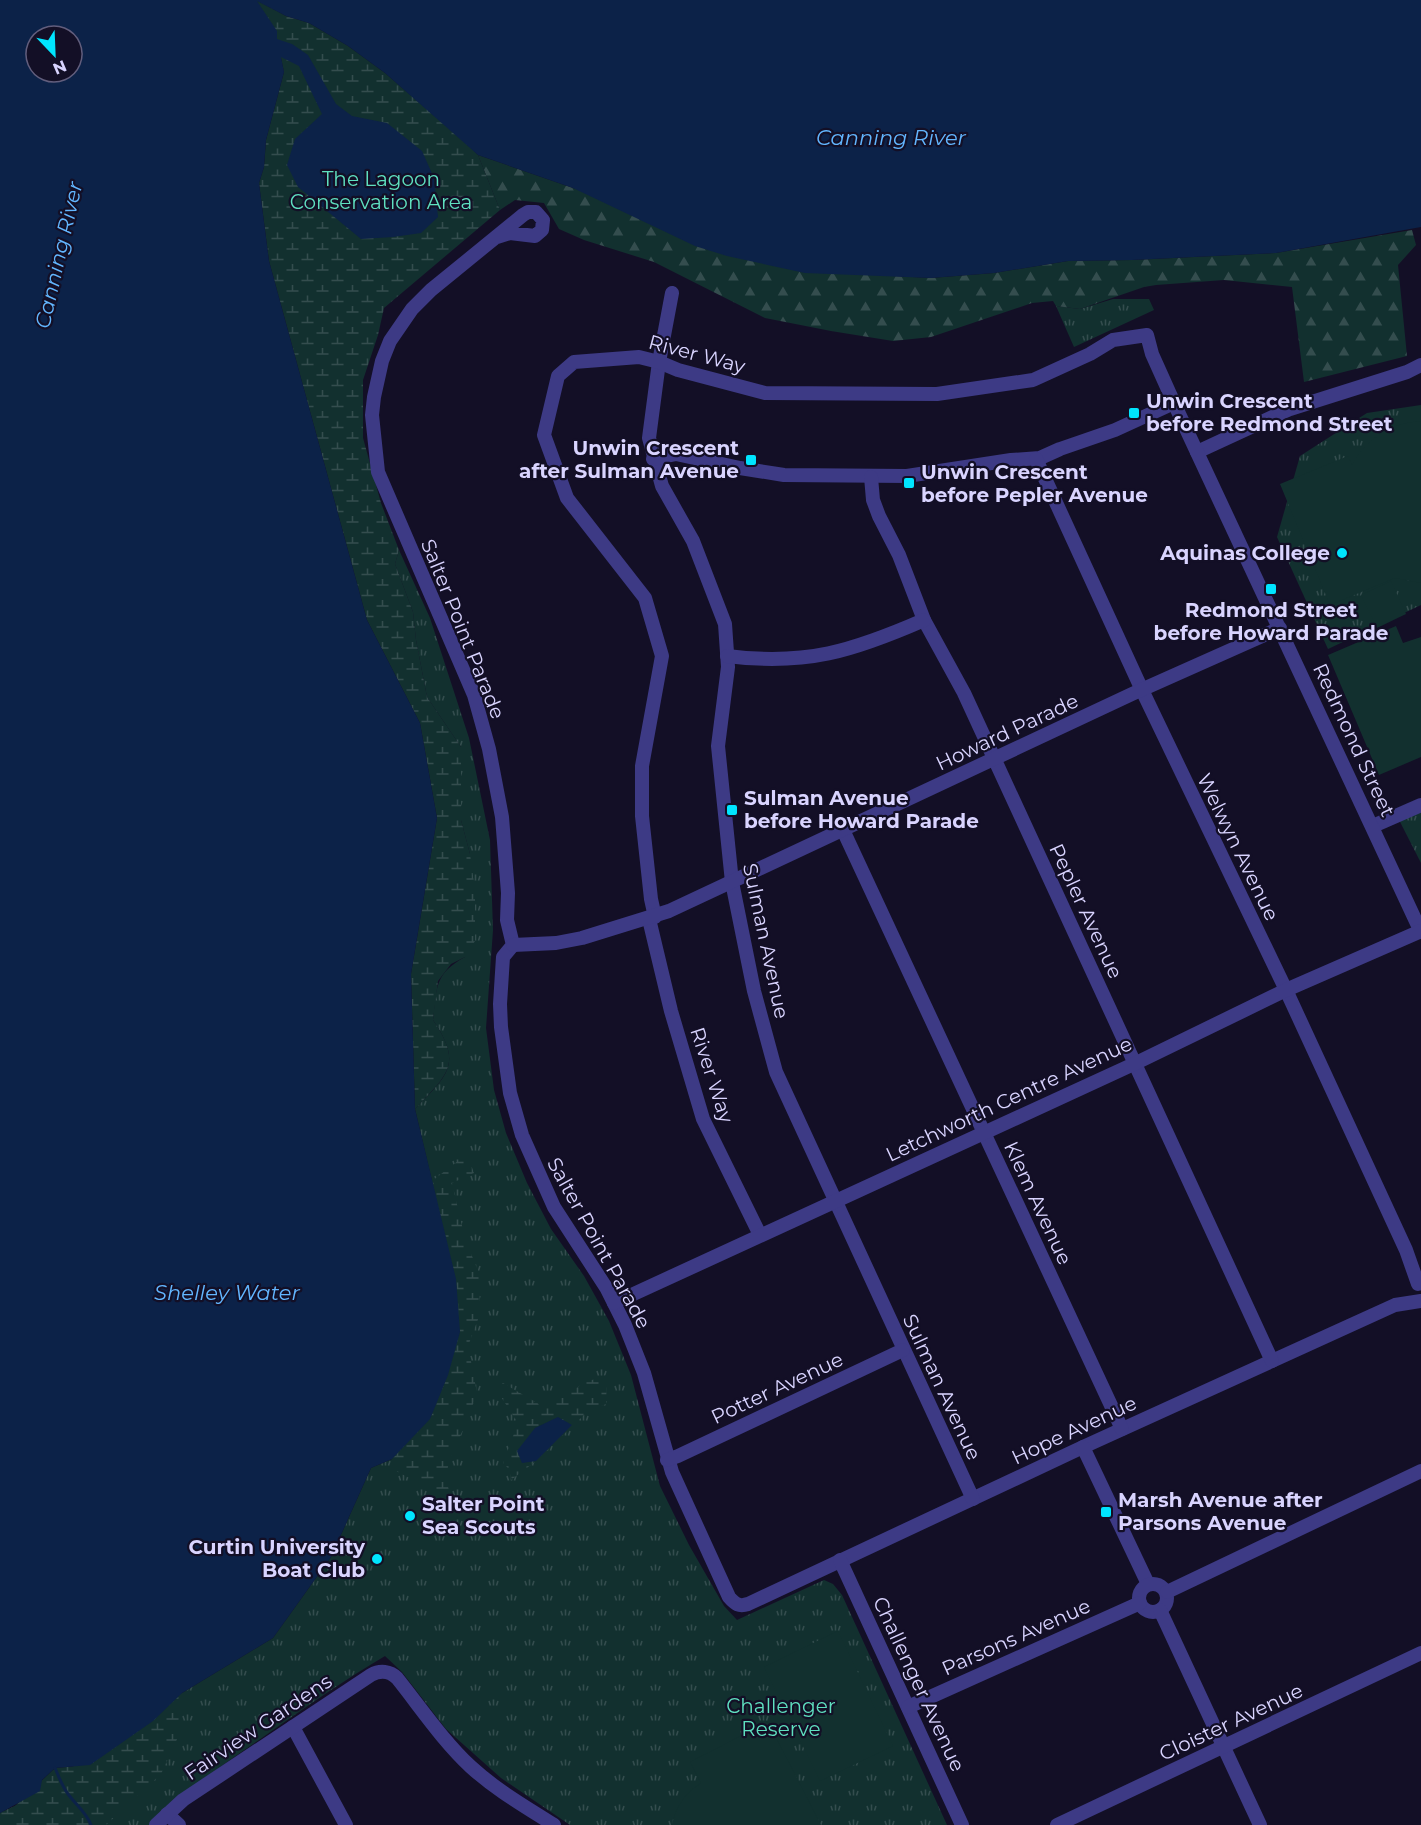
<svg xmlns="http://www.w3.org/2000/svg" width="1421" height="1825" viewBox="0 0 1421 1825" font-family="Montserrat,sans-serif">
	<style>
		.grass { fill: url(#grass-tufts) }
		.forest { fill: url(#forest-firs) }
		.wetland { fill: url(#wetland-marsh) }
		.pitch { fill: #12302f }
		.water { fill: #0c2248; fill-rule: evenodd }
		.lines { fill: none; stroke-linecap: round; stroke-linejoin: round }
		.stream { stroke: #0c2248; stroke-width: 3 }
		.minor { stroke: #3d3a85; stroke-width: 14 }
		.poi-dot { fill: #00e5ff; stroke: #130f26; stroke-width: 2 }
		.labels { text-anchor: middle; stroke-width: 4.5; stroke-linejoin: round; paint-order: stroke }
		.park-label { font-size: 20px; fill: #5fe0c0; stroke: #130f26 }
		.street-label { font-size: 20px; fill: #d9d4ff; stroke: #130f26 }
		.poi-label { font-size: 20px; font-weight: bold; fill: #d9d4ff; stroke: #130f26; text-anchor: start }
		.water-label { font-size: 21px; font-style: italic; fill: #62b6ff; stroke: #130f26 }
	</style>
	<defs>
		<pattern id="grass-tufts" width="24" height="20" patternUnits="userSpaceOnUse" patternTransform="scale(1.5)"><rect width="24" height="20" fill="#12302f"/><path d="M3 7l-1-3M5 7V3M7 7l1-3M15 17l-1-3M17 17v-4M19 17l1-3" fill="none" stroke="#344d4e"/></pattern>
		<pattern id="forest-firs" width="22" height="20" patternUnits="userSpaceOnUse" patternTransform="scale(1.5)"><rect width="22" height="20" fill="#12302f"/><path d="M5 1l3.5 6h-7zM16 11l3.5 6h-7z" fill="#344d4e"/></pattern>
		<pattern id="wetland-marsh" width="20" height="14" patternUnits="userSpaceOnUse" patternTransform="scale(1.5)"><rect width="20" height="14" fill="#12302f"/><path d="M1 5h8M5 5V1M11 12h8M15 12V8" fill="none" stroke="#344d4e"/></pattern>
	</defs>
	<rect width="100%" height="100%" fill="#130f26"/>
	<g class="grass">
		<polygon points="1113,299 1149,299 1154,310 1074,347 1056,306 1080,309"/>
		<polygon points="1421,405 1421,605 1328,649 1277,537 1300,456 1367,413"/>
		<path d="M399 550 430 618 469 738 490 840 493 930 486 1028 494 1090 506 1133 527 1183 551 1229 584 1276 609 1321 631 1375 660 1486 689 1545 724 1606 737 1620 824 1580 833 1584 842 1595 947 1825H570L501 1778 446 1729 402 1672 385 1656C344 1680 306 1707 266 1735 226 1763 184 1790 150 1825H0V1813L15 1806 182 1693 273 1638 331 1557 371 1468 392 1459 432 1181 415 1109C448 1075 463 1064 433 1020 437 988 434 974 465 957L470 854 461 820V747L427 697 416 640 413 612 395 564Z"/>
		<polygon points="1421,799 1421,863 1395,812"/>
	</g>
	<polygon class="forest" points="478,155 573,188 874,275 931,278 994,273 1068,261 1132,260 1276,253 1412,230 1416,245 1398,265 1407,356 1304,382 1292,287 1224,280 1156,285 1144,287 1080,309 1056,306 1053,301 1032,303 931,337 893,341 831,331 765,318 654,262 584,240 559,229 544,203 515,200 500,210"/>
	<g class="wetland">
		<path d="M256 0 286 16 309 23 348 46 385 73 467 144 478 155 500 210 384 308 378 335 363 380V438L381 503 399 550 395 564 413 612 416 640 427 697 461 747V820L470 854 475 890V941L465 957 451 964 438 981 433 1020C463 1064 448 1074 415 1109L411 974 437 818 420 723 367 620 269 261 259 183 264 167 266 140 284 72 277 39Z"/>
		<polygon points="467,1154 474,1173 452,1183 465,1239 479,1273 480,1314 468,1346 477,1393 467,1421 450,1458 445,1480 450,1491 437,1498 419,1483 394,1470 392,1459 430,1419 448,1375 460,1332 456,1279 432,1181"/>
		<polygon points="607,1375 606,1404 586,1413 536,1461 511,1480 510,1470 503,1463 518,1423 496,1389 503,1383 544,1407 586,1382"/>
		<polygon points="182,1693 178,1737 161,1774 106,1825 0,1825 0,1813 15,1806 55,1768 90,1765 153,1721"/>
	</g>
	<g class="pitch">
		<path d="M1421 421V583L1395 578 1330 605 1280 484 1348 456 1352 465C1366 439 1391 423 1421 421Z"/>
		<polygon points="1391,581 1406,614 1377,628 1361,595"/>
		<polygon points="1396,626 1403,643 1421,637 1421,757 1379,775 1328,655"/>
		<polygon points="838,1631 893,1746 820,1781 764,1667"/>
		<path d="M768 1722 821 1825H672C676 1806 685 1793 701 1783L690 1762Z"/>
	</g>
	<g class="water">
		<path d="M0 0H1421V227L1276 253 1132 260 1068 261 994 273 931 278 805 273 727 256 695 246 573 188 478 155 385 73 348 46 309 23 286 16 257 1 277 31V39L292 44 308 55 336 104 352 116 387 123 422 151 434 178 438 217 421 233 393 237 361 239 298 187 287 165 295 139 322 114 299 66 281 57 284 72 266 140 264 167 259 183 269 261 367 620 420 723 437 818 411 974 415 1109 456 1279 460 1332 448 1375 430 1419 392 1459 371 1468 331 1557 273 1638 182 1693 153 1721 90 1765 55 1768 42 1780 40 1791 0 1813ZM36 36H72V72H36Z"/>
		<polygon points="558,1417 572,1425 536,1461 522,1463 517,1451 535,1428"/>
	</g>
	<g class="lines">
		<path class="stream" d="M55 1768C59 1777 62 1786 68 1794 76 1805 86 1812 91 1825"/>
		<g class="minor">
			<path d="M497 237 510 233 535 236 542 230 543 220 536 212H528L523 215 431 290 412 309 390 341 382 361 374 397 372 415 378 472 474 695 489 749 502 817 508 893 507 920 513 945 503 957 500 1004 501 1027 510 1093 522 1135 554 1207 607 1289 625 1325 644 1373 672 1472 729 1597C735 1604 739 1607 748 1604L1083 1447 1395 1305 1421 1301"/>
			<polyline points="672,293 659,362 649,438 662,486 693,541 725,624 728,667 718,746 732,882 754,991 776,1072 973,1499"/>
			<polyline points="1197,452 1290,409 1407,372 1421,365"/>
			<polyline points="653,459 676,454 740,468 784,475 907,476 1011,460 1040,458 1060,449 1115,430 1174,403"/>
			<polyline points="1036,459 1142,690 1286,990 1406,1250 1418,1284"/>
			<polyline points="871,477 873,500 879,516 899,555 924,620 964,693 1272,1361"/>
			<path d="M727 656C806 666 853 651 924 620"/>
			<polyline points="1373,826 1421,805"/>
			<polyline points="843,830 1122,1429"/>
			<polyline points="655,917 651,899 642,816 642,766 662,656 645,598 567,498 544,435 558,376 574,362 639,357 659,362 678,370 765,393 937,394 1033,380 1090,354 1113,340 1147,335 1152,354 1174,403 1421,932"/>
			<polyline points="649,919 671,1011 703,1119 760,1235"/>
			<polyline points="513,945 556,943 582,938 669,911 1132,694 1280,628"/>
			<polyline points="614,1303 1136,1063 1286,990 1421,931"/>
			<polyline points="1083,1447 1148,1584"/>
			<polyline points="667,1460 678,1456 903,1350"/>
			<polyline points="840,1560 962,1825"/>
			<circle cx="1153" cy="1598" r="14"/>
			<polyline points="1167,1592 1421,1471"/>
			<polyline points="1160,1610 1260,1825"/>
			<polyline points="908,1707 1140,1603"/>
			<polyline points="293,1727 346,1825"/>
			<polyline points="167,1814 179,1825"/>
			<path d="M156 1825 183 1800 371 1675C380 1670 390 1671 397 1678 421 1708 443 1741 471 1767 496 1790 526 1807 554 1825"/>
			<polyline points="1057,1825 1421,1653"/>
		</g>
	</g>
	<g class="poi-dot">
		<rect x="1128" y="407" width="12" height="12" rx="3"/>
		<rect x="745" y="454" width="12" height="12" rx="3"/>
		<rect x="903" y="477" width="12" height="12" rx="3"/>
		<circle cx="1342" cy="553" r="6"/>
		<rect x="1265" y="583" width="12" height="12" rx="3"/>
		<rect x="726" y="804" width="12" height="12" rx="3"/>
		<rect x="1100" y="1506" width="12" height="12" rx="3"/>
		<circle cx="410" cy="1516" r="6"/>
		<circle cx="377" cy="1559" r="6"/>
	</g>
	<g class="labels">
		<g class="park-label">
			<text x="381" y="186">The Lagoon<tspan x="381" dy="23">Conservation Area</tspan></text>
			<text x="781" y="1713">Challenger<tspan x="781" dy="23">Reserve</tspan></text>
		</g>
		<g class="street-label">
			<text transform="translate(697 354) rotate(15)" y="7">River Way</text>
			<text transform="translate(463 629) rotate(68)" y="7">Salter Point Parade</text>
			<text transform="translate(1007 732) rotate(-25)" y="7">Howard Parade</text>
			<text transform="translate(1354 740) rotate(65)" y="7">Redmond Street</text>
			<text transform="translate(1238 847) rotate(64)" y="7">Welwyn Avenue</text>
			<text transform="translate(1086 911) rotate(65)" y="7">Pepler Avenue</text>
			<text transform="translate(766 941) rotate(78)" y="7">Sulman Avenue</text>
			<text transform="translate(712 1075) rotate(72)" y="7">River Way</text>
			<text transform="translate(1009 1099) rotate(-25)" y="7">Letchworth Centre Avenue</text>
			<text transform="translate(1038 1203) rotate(65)" y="7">Klem Avenue</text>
			<text transform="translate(599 1243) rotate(61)" y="7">Salter Point Parade</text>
			<text transform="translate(942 1387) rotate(65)" y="7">Sulman Avenue</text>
			<text transform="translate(777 1388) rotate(-25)" y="7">Potter Avenue</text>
			<text transform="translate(1074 1430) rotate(-25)" y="7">Hope Avenue</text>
			<text transform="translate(1016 1637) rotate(-24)" y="7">Parsons Avenue</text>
			<text transform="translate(919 1684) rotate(65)" y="7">Challenger Avenue</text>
			<text transform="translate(1231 1722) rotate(-25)" y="7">Cloister Avenue</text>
			<text transform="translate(258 1727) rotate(-34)" y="7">Fairview Gardens</text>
		</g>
		<g class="poi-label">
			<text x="1146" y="408">Unwin Crescent<tspan x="1146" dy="23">before Redmond Street</tspan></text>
			<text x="739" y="455" text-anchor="end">Unwin Crescent<tspan x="739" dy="23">after Sulman Avenue</tspan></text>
			<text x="921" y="479">Unwin Crescent<tspan x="921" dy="23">before Pepler Avenue</tspan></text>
			<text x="1330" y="560" text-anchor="end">Aquinas College</text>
			<text x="1271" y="617" text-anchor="middle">Redmond Street<tspan x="1271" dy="23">before Howard Parade</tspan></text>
			<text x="744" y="805">Sulman Avenue<tspan x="744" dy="23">before Howard Parade</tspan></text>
			<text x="1118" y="1507">Marsh Avenue after<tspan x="1118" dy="23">Parsons Avenue</tspan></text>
			<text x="422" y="1511">Salter Point<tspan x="422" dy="23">Sea Scouts</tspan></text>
			<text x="365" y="1554" text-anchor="end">Curtin University<tspan x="365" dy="23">Boat Club</tspan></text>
		</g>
		<g class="water-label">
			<text x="891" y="145">Canning River</text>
			<text transform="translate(59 255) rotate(-77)" y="7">Canning River</text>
			<text x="227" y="1300">Shelley Water</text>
		</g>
	</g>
	<g transform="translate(54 54) rotate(157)"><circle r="28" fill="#130f26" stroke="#625e7d" stroke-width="1.5"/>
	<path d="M0-4.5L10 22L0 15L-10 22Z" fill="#00e5ff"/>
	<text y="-9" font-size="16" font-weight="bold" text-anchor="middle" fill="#d9d4ff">N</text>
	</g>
</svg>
